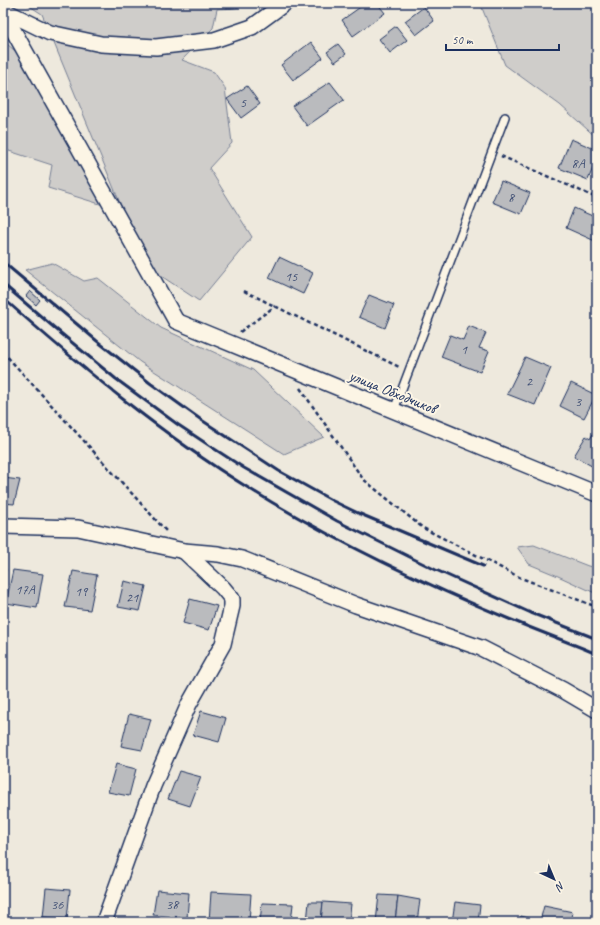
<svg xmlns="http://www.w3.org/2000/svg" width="600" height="925" viewBox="0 0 600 925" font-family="Caveat,sans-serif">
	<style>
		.green { fill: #cfcdca; stroke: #757e94 }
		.building { fill: #babbbe; stroke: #1b2f5e }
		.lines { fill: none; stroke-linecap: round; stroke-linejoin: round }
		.lane-casing { stroke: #1b2f5e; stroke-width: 10 }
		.street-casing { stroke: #1b2f5e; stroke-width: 18 }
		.path { stroke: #1b2f5e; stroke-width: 2.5; stroke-dasharray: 4 3; stroke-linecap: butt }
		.lane { stroke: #fcf5e5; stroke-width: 7 }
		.street { stroke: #fcf5e5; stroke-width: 15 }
		.rail { stroke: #1b2f5e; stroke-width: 3 }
		.labels { text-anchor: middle; stroke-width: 4; stroke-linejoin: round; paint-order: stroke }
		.number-label { font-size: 14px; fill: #435276 }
		.street-label { font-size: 16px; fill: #1b2f5e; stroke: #fcf5e5 }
	</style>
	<rect width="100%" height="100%" fill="#eee9dd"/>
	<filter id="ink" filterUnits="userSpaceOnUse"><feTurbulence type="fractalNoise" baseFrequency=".025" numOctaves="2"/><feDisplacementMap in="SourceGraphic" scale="8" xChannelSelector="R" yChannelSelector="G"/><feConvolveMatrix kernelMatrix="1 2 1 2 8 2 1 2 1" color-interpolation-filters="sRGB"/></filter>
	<g filter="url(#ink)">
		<g class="green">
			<path d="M25 3H246C239 10 226 8 217 9L213 28 182 60 214 72 225 88 232 143 209 168 252 237 199 301 146 266 42 14Z"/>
			<polygon points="480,3 597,3 597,138 560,105 505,65"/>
			<polygon points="3,42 7,44 35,68 113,208 48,188 52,165 3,149"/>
			<polygon points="52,263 84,281 98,278 161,328 253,370 324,437 284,454 140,362 25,270"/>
			<polygon points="534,545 588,566 597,568 597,594 558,576 529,564 517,547"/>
		</g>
		<g class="building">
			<polygon points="366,3 377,3 385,13 353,36 342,20"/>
			<polygon points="424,7 434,21 416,35 405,21"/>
			<polygon points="396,26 407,40 390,53 379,39"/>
			<polygon points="311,42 323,58 293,80 281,65"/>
			<polygon points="338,44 346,54 335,62 327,52"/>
			<polygon points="330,82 344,100 307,126 292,106"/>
			<polygon points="247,86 260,104 241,118 227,99"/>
			<polygon points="571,139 597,150 597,158 588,180 559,168"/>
			<polygon points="501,181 530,193 521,214 492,202"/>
			<polygon points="574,208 597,218 597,237 595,241 566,228"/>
			<polygon points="279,257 313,273 303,294 269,278"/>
			<polygon points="30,291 40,300 36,305 26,296"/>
			<polygon points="369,295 394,305 385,328 359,317"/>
			<polygon points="469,326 486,333 479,348 489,351 480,372 441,357 450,335 463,340"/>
			<polygon points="525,357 551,368 535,405 507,394"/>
			<polygon points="571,383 596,395 584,418 560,406"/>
			<polygon points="594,432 597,434 597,469 574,456 586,436 590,439"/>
			<polygon points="3,478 20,480 14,504 3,503"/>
			<polygon points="3,568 6,569 3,587"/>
			<polygon points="13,570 43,574 37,608 6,603"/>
			<polygon points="73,571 97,575 90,610 65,607"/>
			<polygon points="124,581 146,586 140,611 118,607"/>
			<polygon points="190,599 217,606 209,630 183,623"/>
			<polygon points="201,711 226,718 219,742 193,735"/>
			<polygon points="129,714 151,719 142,750 121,746"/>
			<polygon points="116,764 136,769 129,796 108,792"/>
			<polygon points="179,771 201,777 190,806 168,799"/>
			<polygon points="46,888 70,890 67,919 43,917"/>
			<polygon points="157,890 189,893 187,918 153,915"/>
			<polygon points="211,892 251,894 249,922 209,922"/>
			<polygon points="379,895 398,896 395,922 376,922"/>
			<polygon points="398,896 420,900 417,922 395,922"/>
			<polygon points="309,902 323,902 321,922 307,922"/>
			<polygon points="323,902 351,904 349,922 321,922"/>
			<polygon points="455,902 480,905 478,922 452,922"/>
			<polygon points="262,903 293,904 291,922 260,922"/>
			<polygon points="544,906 573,912 571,922 519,922 521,916 540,921"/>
		</g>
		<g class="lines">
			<defs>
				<polyline id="lane" points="394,410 505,117"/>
				<g id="street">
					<polyline points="3,10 50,33 101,44 156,47 214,40 252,27 285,3"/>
					<polyline points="3,12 176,321 597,494"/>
					<polyline points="3,526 78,528 184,551 218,554 242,559 356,605 481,648 563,690 597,710"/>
					<polyline points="104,922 153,786 189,704 223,644 232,606 232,599 223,588 184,551"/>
				</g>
			</defs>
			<use href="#lane" class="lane-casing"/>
			<use href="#street" class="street-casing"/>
			<g class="path">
				<polyline points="501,156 597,198"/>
				<polyline points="244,291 399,367"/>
				<polyline points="240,332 275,306"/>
				<polyline points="3,352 166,531"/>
				<polyline points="300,388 363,479 423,528 521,578 597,607"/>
			</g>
			<use href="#lane" class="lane"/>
			<use href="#street" class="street"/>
			<g class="rail">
				<polyline points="3,262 97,341 150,383 200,419 279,471 333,501 358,513 483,566"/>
				<polyline points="3,284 57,330 116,379 177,424 210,446 244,468 337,521 436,570 531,613 597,639"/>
				<path d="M3 298C81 367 161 434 250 489 332 540 420 582 509 619 538 631 568 642 597 654"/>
			</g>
		</g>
	</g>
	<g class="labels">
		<g class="number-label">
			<text x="243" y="107">5</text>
			<text x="578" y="168">8А</text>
			<text x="511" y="202">8</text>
			<text x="291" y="281">15</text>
			<text x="464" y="354">1</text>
			<text x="529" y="386">2</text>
			<text x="578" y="406">3</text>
			<text x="25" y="594">17А</text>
			<text x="81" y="596">19</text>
			<text x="132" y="602">21</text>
			<text x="57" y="909">36</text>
			<text x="172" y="909">38</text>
		</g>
		<g class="street-label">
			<text transform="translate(393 391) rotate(22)" y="6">улица Обходчиков</text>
		</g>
	</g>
	<rect width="600" height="925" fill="none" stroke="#fcf5e5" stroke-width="16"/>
	<rect x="8" y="8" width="584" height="909" fill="none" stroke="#1b2f5e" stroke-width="1.5" filter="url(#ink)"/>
	<g transform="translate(554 879) rotate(136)" stroke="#fcf5e5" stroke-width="3" paint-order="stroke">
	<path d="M0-3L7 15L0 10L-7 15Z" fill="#1b2f5e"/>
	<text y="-6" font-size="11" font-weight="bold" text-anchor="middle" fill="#1b2f5e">N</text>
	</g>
	<path d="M446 44v6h113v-6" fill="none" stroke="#1b2f5e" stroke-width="2"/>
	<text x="452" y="44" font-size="12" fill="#1b2f5e" stroke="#fcf5e5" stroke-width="3" paint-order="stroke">50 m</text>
</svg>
